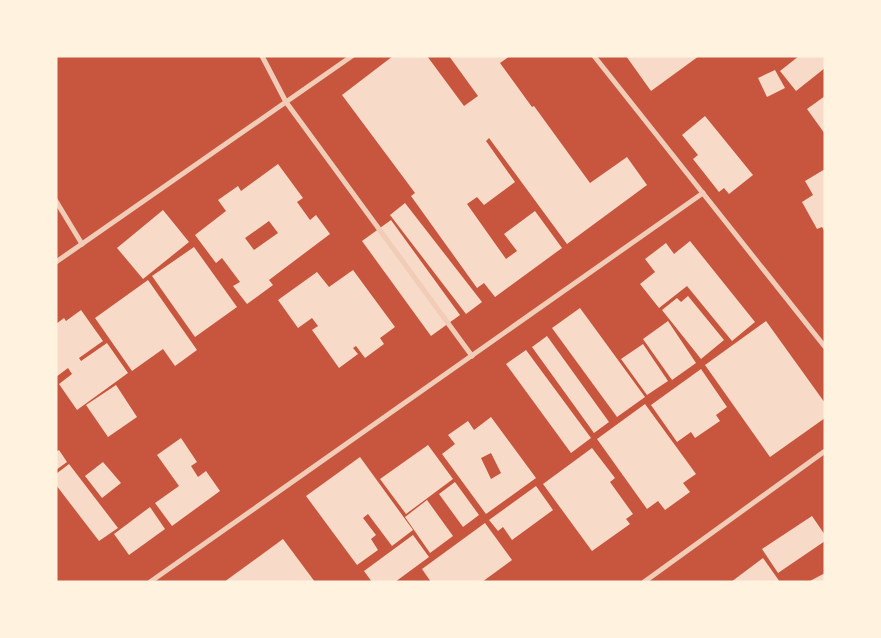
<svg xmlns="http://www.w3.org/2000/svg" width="881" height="638" viewBox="0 0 881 638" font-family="Ubuntu,sans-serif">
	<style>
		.building { fill: #f7dbc8; fill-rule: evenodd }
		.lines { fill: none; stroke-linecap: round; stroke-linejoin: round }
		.minor { stroke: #f1ccb7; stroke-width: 5 }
	</style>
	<rect width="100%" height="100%" fill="#c8553d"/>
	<g class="building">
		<polygon points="393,56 427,56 464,106 478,96 449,56 510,56 500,63 532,107 534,106 590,183 627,157 647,185 567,244 489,138 486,141 515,182 484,205 477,197 467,204 506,259 517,251 504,234 535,211 562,248 495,297 484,283 477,288 411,196 415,193 342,95"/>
		<polygon points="626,56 699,56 651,91"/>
		<polygon points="799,56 825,56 825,68 796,91 780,71"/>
		<polygon points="775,70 785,88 767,97 758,78"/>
		<polygon points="825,96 825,134 807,109"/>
		<polygon points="705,116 753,175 729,194 724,188 719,192 693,159 698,155 682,135"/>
		<path d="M278 164 303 198 297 202 310 220 316 215 330 234 269 280 273 285 247 304 233 286 240 282 222 258 216 263 195 235 226 211 218 200 238 186 241 191ZM269 221 278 233 254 250 245 238Z"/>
		<polygon points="825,169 825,232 822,227 817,229 802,202 813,195 805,181"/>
		<polygon points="405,203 482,302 466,314 390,215"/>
		<polygon points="163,210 189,242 143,279 117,248"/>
		<polygon points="391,220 460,315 431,336 362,241"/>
		<polygon points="690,241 755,322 732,341 687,286 659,308 640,284 655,272 645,259 666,243 674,254"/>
		<polygon points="194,247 237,307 195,337 152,276"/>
		<polygon points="353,270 395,327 380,338 384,344 365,358 356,346 353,348 358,354 339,368 312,330 318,326 312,318 298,328 278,300 317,272 329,287"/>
		<polygon points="148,280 197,350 175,366 163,349 132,371 95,318"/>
		<polygon points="688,296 724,340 701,359 662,310 677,298 681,302"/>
		<polygon points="580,308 645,397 617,417 552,328"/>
		<polygon points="81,310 103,341 79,358 81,361 107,343 128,373 77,410 59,384 72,374 68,368 56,377 56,324 64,318 66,321"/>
		<polygon points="668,321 696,363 672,380 643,339"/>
		<polygon points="766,321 825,403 825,418 770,457 705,365"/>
		<polygon points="547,336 609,422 594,433 532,347"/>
		<polygon points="643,344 668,381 647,395 621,359"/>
		<polygon points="526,350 591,438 571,453 506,364"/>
		<polygon points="701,369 727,407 716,415 720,421 695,438 691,432 677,442 651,405"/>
		<polygon points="116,385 137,417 108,437 86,405"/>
		<polygon points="645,404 696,474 683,483 690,492 665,510 658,501 647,509 597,439"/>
		<path d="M491 417 536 478 486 514 442 454 455 444 448 435 468 421 474 430ZM491 453 501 473 491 479 481 458Z"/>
		<polygon points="181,438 197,462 191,466 198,477 206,471 220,491 172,526 155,503 179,486 157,455"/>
		<polygon points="428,445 453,479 406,514 380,479"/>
		<polygon points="592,448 615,478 610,482 633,514 626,519 630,524 592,551 543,484"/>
		<polygon points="59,450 67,462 56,470 56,452"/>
		<polygon points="360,457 413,530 392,546 368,514 363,518 376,535 371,539 378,550 357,565 306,496"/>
		<polygon points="103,462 121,483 102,498 85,476"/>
		<polygon points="69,464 118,528 99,541 56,485 56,474"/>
		<polygon points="455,482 479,515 463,527 439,494"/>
		<polygon points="536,486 553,510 512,540 503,527 498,531 489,520"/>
		<polygon points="427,500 453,536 430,553 405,517"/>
		<polygon points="150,507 165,529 129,555 114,534"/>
		<polygon points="812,516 825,535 825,541 778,573 762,549"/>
		<polygon points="485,523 512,560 482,582 431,582 422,569"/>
		<polygon points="413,535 429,557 395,582 372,582 364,571"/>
		<polygon points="283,539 315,582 224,582"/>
		<polygon points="763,558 780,582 731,582"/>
		<polygon points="825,573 825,582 808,582"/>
	</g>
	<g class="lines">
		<g class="minor">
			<polyline points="262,56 286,102 472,356"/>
			<polyline points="594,56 825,347"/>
			<polyline points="56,201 82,244"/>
			<polyline points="56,262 352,56"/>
			<polyline points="150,582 703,193"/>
			<polyline points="644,582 825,451"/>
		</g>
	</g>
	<rect width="881" height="638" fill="none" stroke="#fff3e0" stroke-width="115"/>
</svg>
